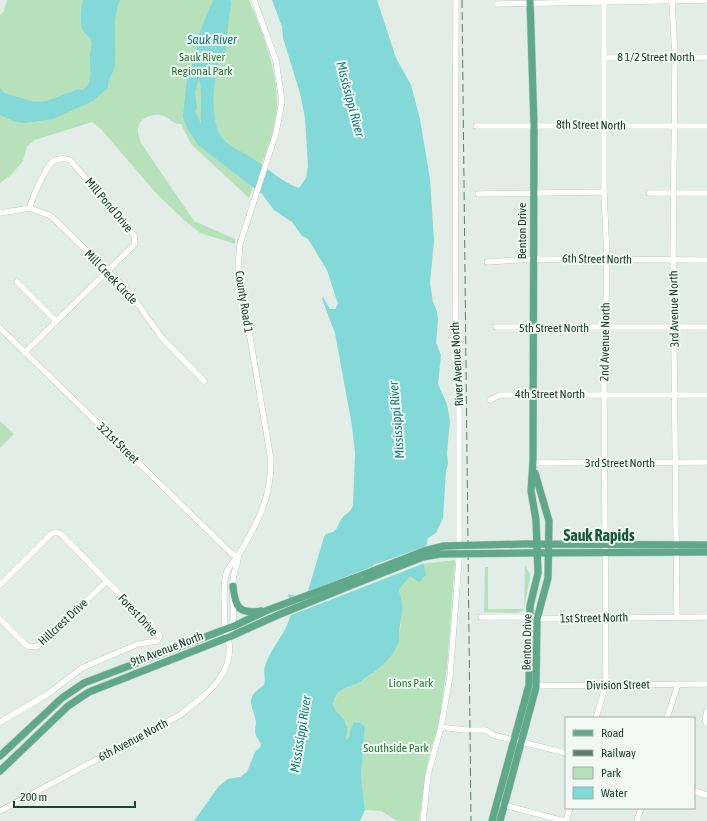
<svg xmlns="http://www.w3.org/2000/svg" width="707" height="821" viewBox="0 0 707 821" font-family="'Asap Condensed',sans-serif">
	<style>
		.green { fill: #b7e1bb }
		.water { fill: #82d9d8; fill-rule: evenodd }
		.pier { fill: #e1ede6 }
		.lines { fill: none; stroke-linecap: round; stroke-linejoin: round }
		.minor-casing { stroke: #a3b6ac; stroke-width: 6 }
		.major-casing { stroke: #c0cac6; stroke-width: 8 }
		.minor { stroke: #fff; stroke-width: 5.5 }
		.major { stroke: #60a88a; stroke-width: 7 }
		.rail { stroke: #597c6d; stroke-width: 1; stroke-dasharray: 8 4; stroke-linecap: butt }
		.major-bridge-casing { stroke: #c0cac6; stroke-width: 8; stroke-linecap: butt }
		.major-bridge { stroke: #60a88a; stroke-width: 7 }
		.labels { text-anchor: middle; stroke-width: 4; stroke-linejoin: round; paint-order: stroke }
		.park-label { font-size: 12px; fill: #247c37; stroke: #f2f9f4 }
		.street-label { font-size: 12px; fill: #1f4032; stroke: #f2f9f4 }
		.water-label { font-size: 13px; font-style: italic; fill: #117e7e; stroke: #f2f9f4 }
		.district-label { font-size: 16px; font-weight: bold; fill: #18553c; stroke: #f2f9f4 }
	</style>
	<rect width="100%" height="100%" fill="#e1ede6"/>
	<g class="green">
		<path d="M7 0H249C264 36 283 83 275 122 270 148 257 173 249 198L191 144 181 124C172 124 171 119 164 116 154 112 140 117 138 128 137 132 140 139 141 143L194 221 235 239V244L200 233 184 220 155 192 101 129 92 122 35 140 27 146 23 161 11 175 0 183V15L4 11Z"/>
		<polygon points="0,421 14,434 0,448"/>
		<polygon points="455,560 447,667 439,722 428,760 419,821 398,821 381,811 365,810 361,776 365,727 356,722 350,731 350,736 347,739 346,738 347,724 334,708 334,701 340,690 359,683 369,676 393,653 399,640 402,610 399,590 410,576 423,568 423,564"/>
		<polygon points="525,565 530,574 530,577 524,610 518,613 484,612 485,567 488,567 488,609 524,609"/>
	</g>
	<g class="water">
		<path d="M83 0H120C111 20 117 44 115 65 114 73 107 79 108 88L93 101 53 119 25 123 16 122 0 115V88L4 93 35 102 47 101 78 89 82 90C95 83 89 68 90 56 90 51 93 44 91 40 90 36 85 35 83 31 80 26 81 5 83 0Z"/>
		<path d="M213 0H230L231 4C228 19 228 34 226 49 225 54 220 57 219 62 213 82 209 122 223 139 230 148 242 151 251 157 268 169 281 181 299 188L306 178 308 166 305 118 300 93 283 38 282 27 272 0H377L396 58 411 85 420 119 430 179 434 241 430 283 433 302 437 311 438 320 436 343 441 355 438 384 447 404 450 421 447 453 448 464 446 471 443 518 436 533 428 538 423 560 426 575 419 582 410 576 399 590C403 607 403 608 400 625 399 630 400 635 399 641 393 660 375 671 360 682 350 688 341 686 335 698 327 714 353 714 346 738L347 739 350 736V731L354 722 361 723 365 727 361 776 365 810 360 821H194L219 786 228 779 240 777 247 772 255 752 261 746C261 741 257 739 256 735 254 731 256 726 256 722 252 702 244 699 264 685 266 678 263 672 265 666 274 639 299 625 288 594L296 596 308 591 324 537 326 534C338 531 335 530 341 520 344 513 350 515 353 505L355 453 352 426 335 333 322 299 323 297 330 309H335L338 304 327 270 308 239 302 236 292 222 274 210 262 194 198 145 187 128 183 117 187 77 196 54 198 36ZM199 79C203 93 200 109 201 124L195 111 197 108 195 92Z"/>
	</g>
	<polygon class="pier" points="429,545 425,563 289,616 289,607 288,600 373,566 374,564 379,563"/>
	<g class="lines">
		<defs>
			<g id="minor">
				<polyline points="672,0 675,57 673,260 677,617"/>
				<polyline points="497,4 707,0"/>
				<polyline points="605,58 707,57"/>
				<polyline points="476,126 707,126"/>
				<polyline points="649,193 707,193"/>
				<polyline points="478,194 604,192"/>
				<polyline points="0,213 30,208 51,216 129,292 162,338 204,381"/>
				<polyline points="487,262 533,259 707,260"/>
				<polyline points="17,282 56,321"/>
				<polyline points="496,327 707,327"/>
				<polyline points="0,328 231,553 238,557"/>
				<path d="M25 352 135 244 134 235 70 160C64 158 58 158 52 162 46 168 31 199 30 208"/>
				<polyline points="490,400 500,395 707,395"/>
				<polyline points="533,463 707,462"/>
				<polyline points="0,585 51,534 56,532 61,534 160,636 157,641 138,644 82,668 48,694 0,722"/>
				<polyline points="481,617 530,617 537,619 707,617"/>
				<polyline points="0,619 27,646 37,647 107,581"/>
				<path d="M229 637C237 618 231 601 233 581 233 572 238 566 238 557"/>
				<polyline points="533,686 707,684"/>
				<polyline points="707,711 705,720 707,724"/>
				<polyline points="596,718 606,684 604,384 607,259 604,192 604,0"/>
				<polyline points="667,718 678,684"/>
				<polyline points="441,727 465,730 486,730 493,735 566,753"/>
				<polyline points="694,791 707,795"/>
				<polyline points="500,804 564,821"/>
				<path d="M0 811 180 715C208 694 242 668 225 629 225 612 222 591 226 574 229 564 237 559 241 551 259 520 271 497 271 460L238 267 240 244 276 133 282 101 276 61 254 0"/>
				<polyline points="423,821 428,775 441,727 450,676 459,560 459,409 455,359 456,0"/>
				<polyline points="566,821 570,808"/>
				<polyline points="637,821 641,808"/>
			</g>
			<g id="major">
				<polyline points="525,544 707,545"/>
				<polyline points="525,553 707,552"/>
				<path d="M233 586C235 608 239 614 261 611"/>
				<polyline points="0,756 62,698 84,683 234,626 268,610 365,574"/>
				<polyline points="0,771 68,706 89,692 229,637 278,615 362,581"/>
				<polyline points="492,821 529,685 530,606 538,573 536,520 531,491 533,462 534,125 530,0"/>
				<polyline points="500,821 536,687 537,619 548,578 549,521 535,473"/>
			</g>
		</defs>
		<use href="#minor" class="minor-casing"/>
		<use href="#major" class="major-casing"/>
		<use href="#minor" class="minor"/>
		<use href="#major" class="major"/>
		<polyline class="rail" points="462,0 471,821"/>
		<defs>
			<g id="major-bridge">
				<polyline points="365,574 424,551 444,546 525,544"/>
				<polyline points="362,581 423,557 440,554 525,553"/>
			</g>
		</defs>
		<use href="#major-bridge" class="major-bridge-casing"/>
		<use href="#major-bridge" class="major-bridge"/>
	</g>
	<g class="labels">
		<g class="park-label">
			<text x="202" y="61">Sauk River<tspan x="202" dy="14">Regional Park</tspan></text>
			<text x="411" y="687">Lions Park</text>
			<text x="396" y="752">Southside Park</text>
		</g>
		<g class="street-label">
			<text x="656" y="61">8 1/2 Street North</text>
			<text transform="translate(591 125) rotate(1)" y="4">8th Street North</text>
			<text transform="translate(109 205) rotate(50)" y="4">Mill Pond Drive</text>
			<text transform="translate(522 231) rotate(-90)" y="4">Benton Drive</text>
			<text transform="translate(597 259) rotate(1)" y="4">6th Street North</text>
			<text transform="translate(111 277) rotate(46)" y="4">Mill Creek Circle</text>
			<text transform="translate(244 302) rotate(81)" y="4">County Road 1</text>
			<text transform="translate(674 309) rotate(-91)" y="4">3rd Avenue North</text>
			<text x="554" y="332">5th Street North</text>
			<text transform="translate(605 342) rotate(-89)" y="4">2nd Avenue North</text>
			<text transform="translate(457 364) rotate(-93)" y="4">River Avenue North</text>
			<text x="550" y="398">4th Street North</text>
			<text transform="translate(118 443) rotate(44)" y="4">321st Street</text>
			<text x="620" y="467">3rd Street North</text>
			<text transform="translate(138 615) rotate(47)" y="4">Forest Drive</text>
			<text transform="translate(594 618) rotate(-1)" y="4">1st Street North</text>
			<text transform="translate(63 622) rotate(-43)" y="4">Hillcrest Drive</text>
			<text transform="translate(527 642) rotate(-89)" y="4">Benton Drive</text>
			<text transform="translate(167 649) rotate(-21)" y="4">9th Avenue North</text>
			<text transform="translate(618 685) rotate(-1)" y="4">Division Street</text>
			<text transform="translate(133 740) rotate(-28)" y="4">6th Avenue North</text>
		</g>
		<g class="water-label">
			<text x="212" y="44">Sauk River</text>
			<text transform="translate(351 99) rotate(75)" y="5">Mississippi River</text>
			<text transform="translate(396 420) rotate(-95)" y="5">Mississippi River</text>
			<text transform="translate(300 734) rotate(-81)" y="5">Mississippi River</text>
		</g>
		<g class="district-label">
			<text x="599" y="541">Sauk Rapids</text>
		</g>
	</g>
	<rect x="565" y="717" width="130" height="92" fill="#f2f9f4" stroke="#9eafa6"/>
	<rect x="573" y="730" width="20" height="6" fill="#60a88a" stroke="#9eafa6"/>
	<text x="601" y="737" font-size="12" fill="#1f4032">Road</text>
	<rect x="573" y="750" width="20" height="6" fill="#597c6d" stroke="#9eafa6"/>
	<text x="601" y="757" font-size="12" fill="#1f4032">Railway</text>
	<rect x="573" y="767" width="20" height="12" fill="#b7e1bb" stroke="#9eafa6"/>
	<text x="601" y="777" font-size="12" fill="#1f4032">Park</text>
	<rect x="573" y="787" width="20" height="12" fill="#82d9d8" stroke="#9eafa6"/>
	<text x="601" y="797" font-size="12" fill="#1f4032">Water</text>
	<path d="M14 801v6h121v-6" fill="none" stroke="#1f4032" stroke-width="2"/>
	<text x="20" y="801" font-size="12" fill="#1f4032" stroke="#f2f9f4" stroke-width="3" paint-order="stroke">200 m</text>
</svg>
